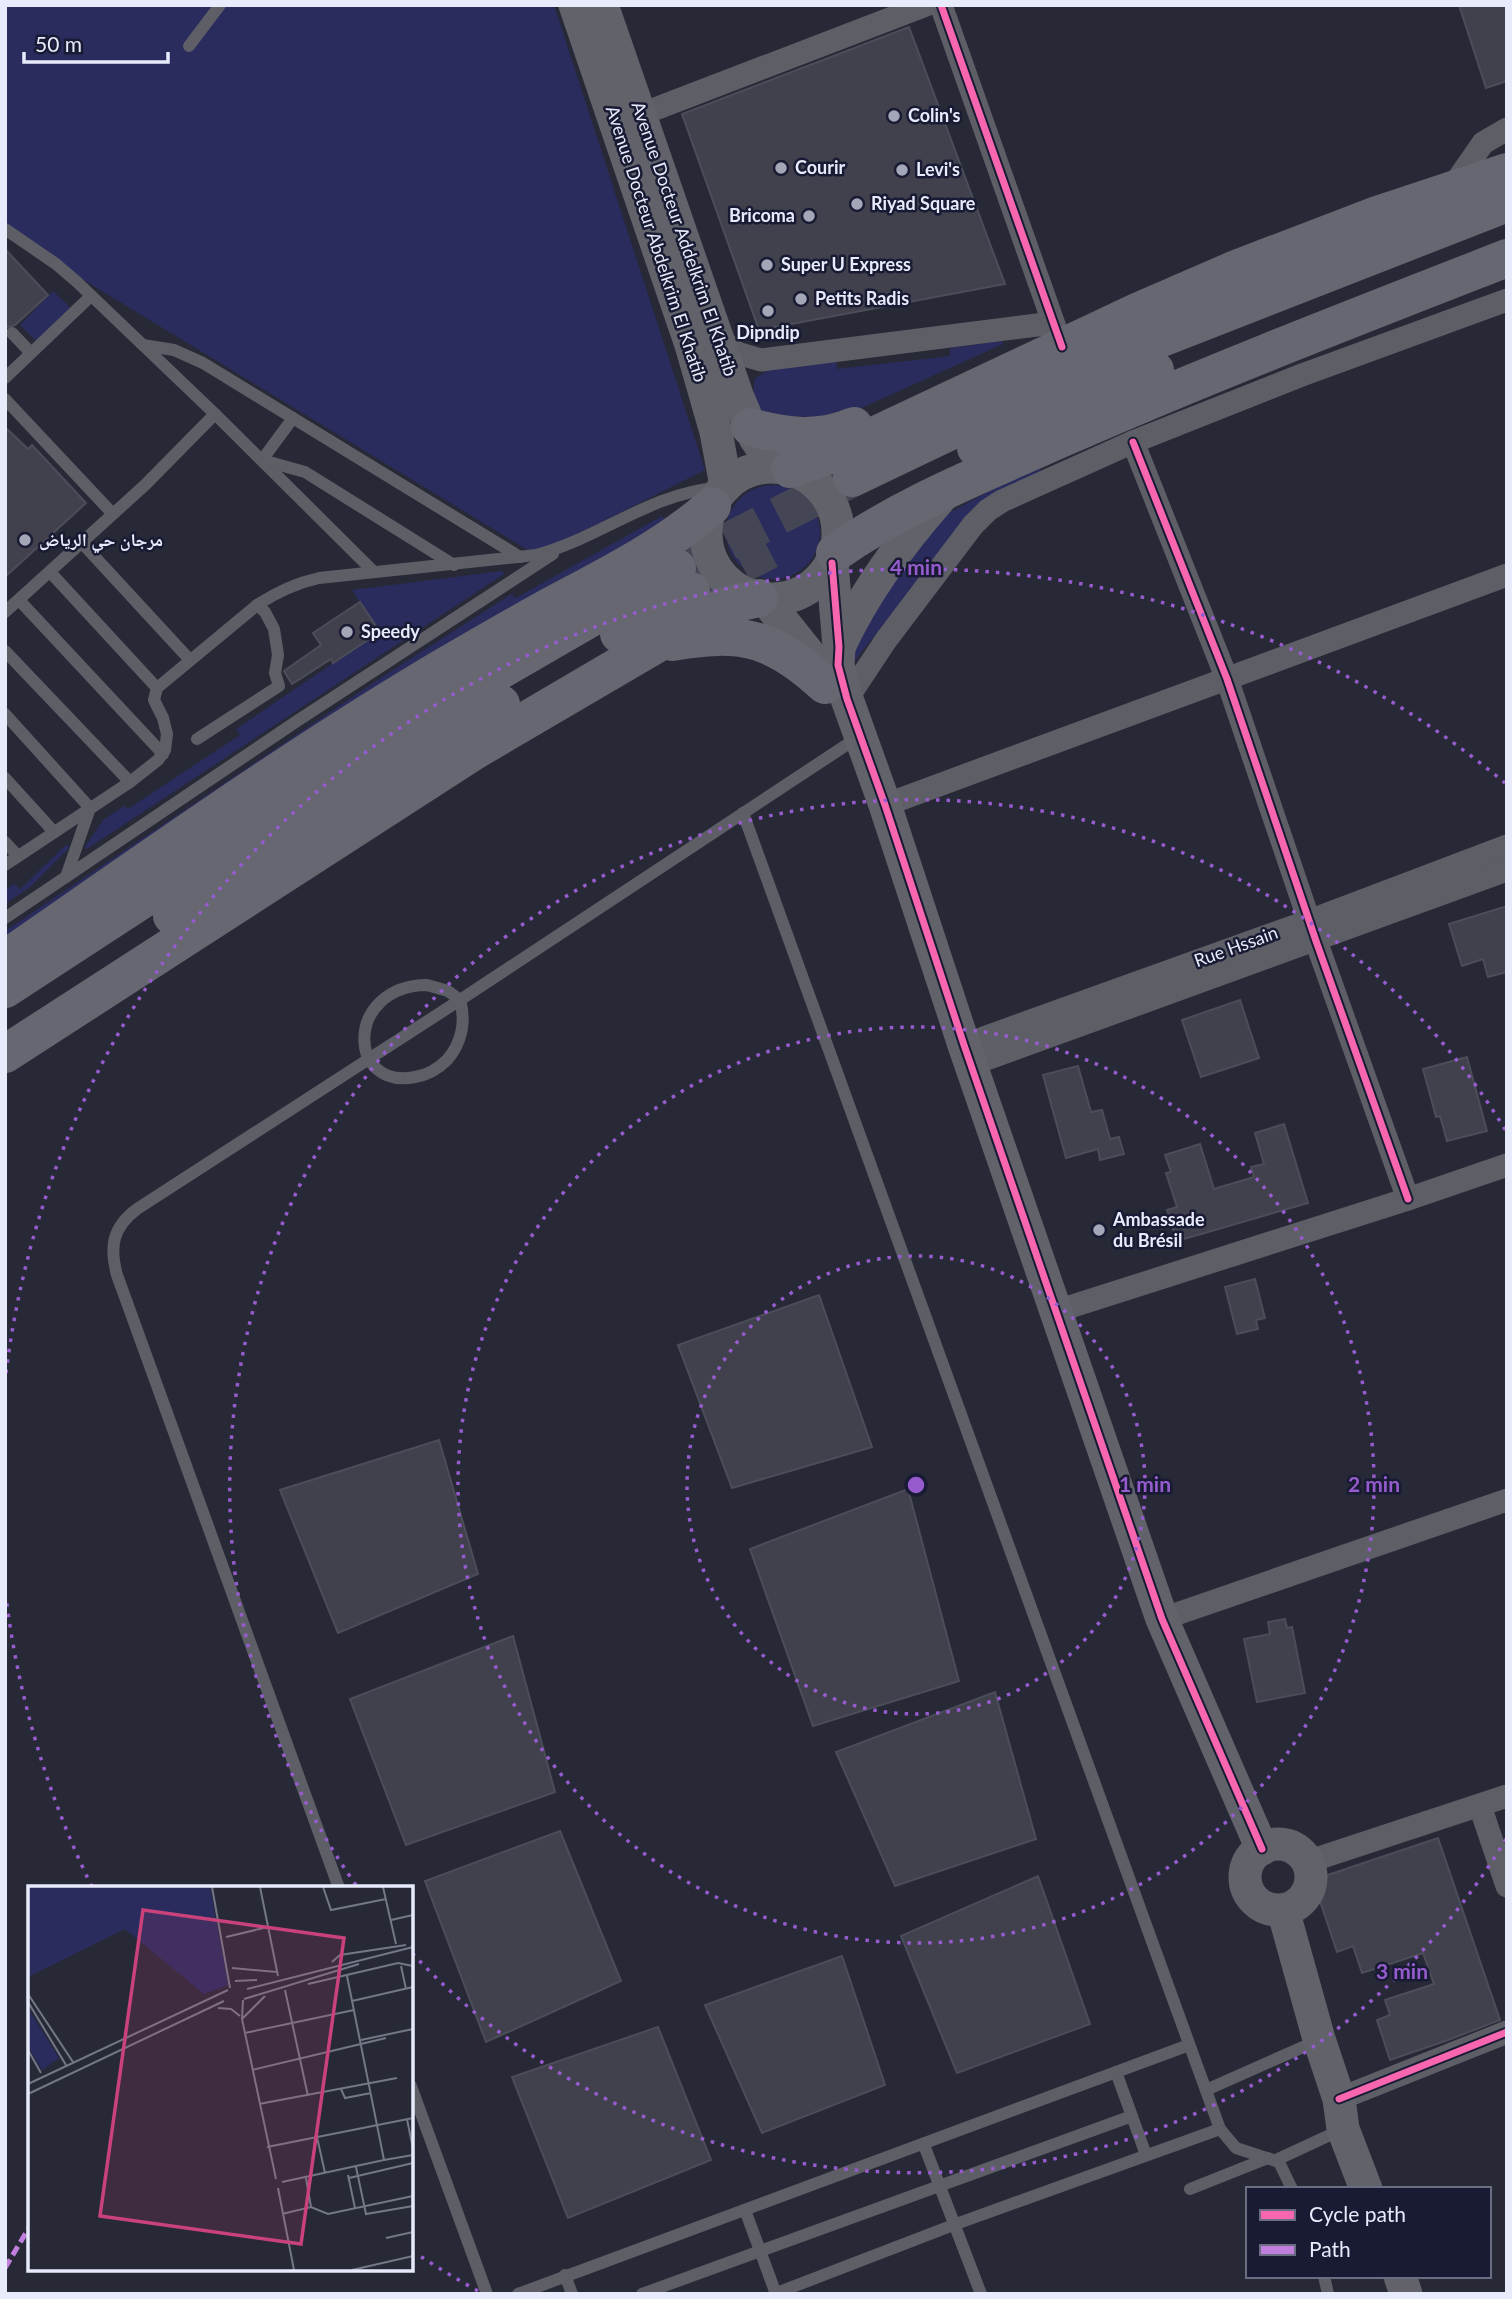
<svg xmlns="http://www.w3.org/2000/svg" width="1512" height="2299" viewBox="0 0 1512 2299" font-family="Lato,'Noto Naskh Arabic',sans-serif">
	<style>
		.green { fill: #2a2c5d }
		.building { fill: #40414d; stroke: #4b4d59; stroke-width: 2 }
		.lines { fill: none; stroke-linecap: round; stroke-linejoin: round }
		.highway-tunnel { stroke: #444655; stroke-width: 38; stroke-dasharray: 38 19; stroke-linecap: butt }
		.lane { stroke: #5e5f66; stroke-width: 12 }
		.street { stroke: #5e5f66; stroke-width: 23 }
		.secondary { stroke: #61626a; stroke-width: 33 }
		.highway { stroke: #666771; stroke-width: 38 }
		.quiet { stroke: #c07fdc; stroke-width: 5; stroke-dasharray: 10 5; stroke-linecap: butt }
		.cycleway-casing { stroke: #181b33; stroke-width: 11 }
		.cycleway { stroke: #f766af; stroke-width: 7 }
		.ring { fill: none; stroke: #965cce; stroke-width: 3.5; stroke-dasharray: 3.5 7 }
		.poi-dot { fill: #a4a7b7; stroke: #181b33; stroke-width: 2.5 }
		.labels { text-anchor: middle; stroke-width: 5; stroke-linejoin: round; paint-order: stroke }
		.poi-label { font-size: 18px; font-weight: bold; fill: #e8ebfc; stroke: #181b33; text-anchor: start }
		.street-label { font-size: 18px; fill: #e8ebfc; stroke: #181b33 }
		.inset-road { fill: none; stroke: #747786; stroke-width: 2 }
		.view { fill: #ca427b; fill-opacity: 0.15; stroke: #ca427b; stroke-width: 3.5 }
		.inset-edge { fill: none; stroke: #e8ebfc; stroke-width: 3.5 }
		.centre { fill: #965cce; stroke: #181b33; stroke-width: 3.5 }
		.ring-label { font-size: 21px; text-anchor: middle; font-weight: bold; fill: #965cce; stroke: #181b33; stroke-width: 5; stroke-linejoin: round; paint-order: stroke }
	</style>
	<rect width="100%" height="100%" fill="#272937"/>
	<g class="green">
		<polygon points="5,5 554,5 705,470 536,555 5,232"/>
		<polygon points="53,291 71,308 36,341 20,325"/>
		<path d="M1002 341 1003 344 857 410 833 418 765 415C757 406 751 390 755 379L768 370 836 362 837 369 950 356V348Z"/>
		<polygon points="1038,465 1042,472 938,555 853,663 853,630 936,520"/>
		<circle cx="773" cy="532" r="47"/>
		<polygon points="662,516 666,520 5,940 5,931 385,675 513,593 513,597 516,598"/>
		<polygon points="502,571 504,574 87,849 84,848 103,820 124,806 128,809 240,735 236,729 379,632 352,590"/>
		<polygon points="66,845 70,847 30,887 5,904 5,890 14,884 20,889"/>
	</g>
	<g class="building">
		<polygon points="1459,5 1507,5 1507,81 1486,88"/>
		<polygon points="909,27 1005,284 759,330 682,114"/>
		<polygon points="5,249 48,295 15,325 5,328"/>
		<polygon points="5,427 28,449 32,445 86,503 5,577"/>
		<polygon points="360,602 380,632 333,663 331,659 292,684 284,671 321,645 313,633"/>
		<polygon points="1507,906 1507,972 1488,977 1483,959 1462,966 1449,924"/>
		<polygon points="1240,1000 1259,1058 1201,1077 1182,1020"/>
		<polygon points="1467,1057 1487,1131 1447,1141 1440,1116 1436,1117 1423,1069"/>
		<polygon points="1078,1066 1091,1112 1102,1110 1110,1139 1119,1137 1124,1154 1100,1160 1098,1149 1066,1158 1043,1075"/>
		<polygon points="1284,1124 1308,1203 1177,1241 1167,1210 1177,1207 1166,1173 1171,1172 1165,1155 1200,1144 1214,1189 1254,1177 1251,1167 1264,1164 1255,1133"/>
		<polygon points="1255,1279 1265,1318 1256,1320 1258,1329 1237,1334 1225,1287"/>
		<polygon points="819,1295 872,1447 732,1488 678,1345"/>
		<polygon points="439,1440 478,1574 338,1633 280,1490"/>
		<polygon points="908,1489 959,1681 813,1726 750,1549"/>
		<polygon points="1285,1619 1287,1628 1292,1627 1305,1693 1257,1702 1244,1639 1270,1634 1268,1622"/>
		<polygon points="513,1636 555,1792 406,1845 350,1699"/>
		<polygon points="995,1692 1036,1839 895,1886 836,1752"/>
		<polygon points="560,1831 621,1981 486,2042 425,1881"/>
		<polygon points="1438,1838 1500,2020 1448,2040 1390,2060 1377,2020 1390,2015 1385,2000 1434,1984 1423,1953 1362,1973 1353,1946 1337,1952 1313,1880"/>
		<polygon points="1038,1876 1090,2024 957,2073 901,1936"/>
		<polygon points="842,1956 885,2085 762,2133 705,2005"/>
		<polygon points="658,2027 711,2160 568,2218 512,2077"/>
	</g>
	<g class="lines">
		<g class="highway-tunnel">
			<polyline points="677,568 852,478"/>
			<polyline points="691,591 769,550"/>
		</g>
		<g class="lane">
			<polyline points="189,46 220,5"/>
			<polyline points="5,229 56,264 77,282 215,414 373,571"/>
			<polyline points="12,333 31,353"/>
			<polyline points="143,345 174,350 203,363 520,557"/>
			<polyline points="5,378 91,296"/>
			<polyline points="5,399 113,514"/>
			<polyline points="293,418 262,460 305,472 454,565"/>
			<polyline points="82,543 190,660"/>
			<polyline points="50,572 157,688"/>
			<polyline points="19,600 163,754"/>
			<polyline points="5,612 145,485 215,414"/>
			<polyline points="5,651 130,782"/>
			<polyline points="5,714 90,808 66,877"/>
			<polyline points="197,739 279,686 275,673 278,655 274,629 265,612 257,605"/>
			<polyline points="5,778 54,832"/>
			<polyline points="743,813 1220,2129 1236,2148 1279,2162 1292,2189"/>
			<polyline points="5,842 18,856"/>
			<path d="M5 865 130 782 158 760 165 750 167 734 163 718 154 700 157 688 257 605C277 592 296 583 319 578L536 555C598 539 651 493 717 488"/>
			<polyline points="5,918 297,721 553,554"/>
			<path d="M427 985 448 991 460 1000C466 1021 462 1043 447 1060 438 1069 427 1075 415 1077 347 1091 344 986 427 985Z"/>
			<path d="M339 1888 117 1275C109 1246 113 1227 137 1209L460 1000 860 736"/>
			<polyline points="1116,2072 1146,2155"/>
			<polyline points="411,2086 487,2294"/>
			<polyline points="1206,2090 1319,2040"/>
			<polyline points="924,2145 981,2294"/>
			<polyline points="1276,2160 1343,2129"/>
			<polyline points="1190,2189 1268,2158"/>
			<polyline points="745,2210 776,2294"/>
			<polyline points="565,2275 572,2294"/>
			<polyline points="1324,2276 1328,2294"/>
			<polyline points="518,2294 1189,2045"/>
			<polyline points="642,2294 1132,2116"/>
			<polyline points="774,2294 956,2224 1220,2129"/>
		</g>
		<g class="street">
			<polyline points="941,5 1062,347"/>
			<polyline points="642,114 926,5"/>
			<polyline points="1451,189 1483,143 1507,129"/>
			<polyline points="717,337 737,353 761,360 1053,323"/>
			<polyline points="1133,442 1227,679 1316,941 1408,1199"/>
			<polyline points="847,699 886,640 973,525 988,510 1002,501 1133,442 1302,375 1507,300"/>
			<polyline points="885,805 1507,575"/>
			<polyline points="964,1045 1309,921 1507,846"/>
			<polyline points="970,1065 1507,870"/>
			<polyline points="1057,1311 1408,1199 1507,1165"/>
			<polyline points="1162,1619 1507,1500"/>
			<polyline points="1480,1806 1507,1886"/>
			<polyline points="1307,1862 1507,1796"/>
			<polyline points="1339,2099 1507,2032"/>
		</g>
		<g class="secondary">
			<polyline points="575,5 691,345 716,432 726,486"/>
			<polyline points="602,5 737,395 755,438 775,467"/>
			<circle cx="772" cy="533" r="66"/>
			<polyline points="832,563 839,647 838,665 847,699 885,805 964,1045 1162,1619 1262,1849"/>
			<polyline points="765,599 809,654 820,676"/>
			<path d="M840 645C866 589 902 541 944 494"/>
			<circle cx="1278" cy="1877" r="33"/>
			<polyline points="1283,1910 1319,2039 1339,2099 1343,2129 1366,2189"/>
			<polyline points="1400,2276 1406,2294"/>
		</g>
		<g class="highway">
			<path d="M750 427C786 437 819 441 854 426"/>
			<polyline points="976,448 1083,399 1155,370"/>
			<polyline points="790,469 844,450 1137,312 1236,269 1377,215 1507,172"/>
			<polyline points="852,478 1072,373 1507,203"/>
			<path d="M835 553C903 505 982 474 1058 440 1206 375 1356 317 1507 258"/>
			<polyline points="619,634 691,591"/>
			<path d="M672 642C741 630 773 637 825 685"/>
			<polyline points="172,916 284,841 501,704"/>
			<path d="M5 959C144 863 282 764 427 677 468 653 509 629 551 606 607 576 664 548 712 506"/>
			<polyline points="5,989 442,704 677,568"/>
			<polyline points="5,1054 474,751 711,612 732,604 759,598"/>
		</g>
		<polyline class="quiet" points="5,2268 30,2226"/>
		<defs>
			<g id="cycleway">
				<polyline points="941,5 1062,347"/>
				<polyline points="1133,442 1227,679 1316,941 1408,1199"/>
				<polyline points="832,563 839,647 838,665 847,699 885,805 964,1045 1162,1619 1262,1849"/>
				<polyline points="1339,2099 1507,2032"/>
			</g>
		</defs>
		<use href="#cycleway" class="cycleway-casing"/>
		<use href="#cycleway" class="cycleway"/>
	</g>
	<g class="ring">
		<circle cx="916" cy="1485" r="229"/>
		<circle cx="916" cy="1485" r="458"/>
		<path d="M1506 1839A688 688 0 0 1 413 1954M356 1885A688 688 0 1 1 1506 1131"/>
		<path d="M478 2291A917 917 0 0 1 417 2254M92 1887A917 917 0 0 1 6 1597M6 1373A917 917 0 0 1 1505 783"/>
	</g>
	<g class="poi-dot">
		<circle cx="894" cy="116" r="7"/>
		<circle cx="781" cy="168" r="7"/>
		<circle cx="902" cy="170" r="7"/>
		<circle cx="857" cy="204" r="7"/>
		<circle cx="809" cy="216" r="7"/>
		<circle cx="767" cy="265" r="7"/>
		<circle cx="801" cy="299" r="7"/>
		<circle cx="768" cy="311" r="7"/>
		<circle cx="25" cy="540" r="7"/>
		<circle cx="347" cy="632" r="7"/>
		<circle cx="1099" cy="1230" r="7"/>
	</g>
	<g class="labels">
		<g class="poi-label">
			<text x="908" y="122">Colin's</text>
			<text x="795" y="174">Courir</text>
			<text x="916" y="176">Levi's</text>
			<text x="871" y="210">Riyad Square</text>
			<text x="795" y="222" text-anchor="end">Bricoma</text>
			<text x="781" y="271">Super U Express</text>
			<text x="815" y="305">Petits Radis</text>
			<text x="768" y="339" text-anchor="middle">Dipndip</text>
			<text x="39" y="546">مرجان حي الرياض</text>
			<text x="361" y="638">Speedy</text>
			<text x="1113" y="1226">Ambassade<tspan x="1113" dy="21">du Brésil</tspan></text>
		</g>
		<g class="street-label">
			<text transform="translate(684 239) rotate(71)" y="6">Avenue Docteur Addelkrim El Khatib</text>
			<text transform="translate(656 244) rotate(72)" y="6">Avenue Docteur Abdelkrim El Khatib</text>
			<text transform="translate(1236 947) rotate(-20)" y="6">Rue Hssain</text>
		</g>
	</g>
	<g transform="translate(28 1886)">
		<rect width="385" height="385" fill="#272937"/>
		<path d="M0 1H182L200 99 176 108 97 43 0 91ZM0 122 31 172 14 184 0 161Z" fill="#2a2c5d"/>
		<path class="inset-road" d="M184 1 202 102M232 1 250 90M295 1 303 24 358 13M355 1 368 58M363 34 385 29M198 51 240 41M304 76 312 69 378 59M373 80 378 103M204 82 249 86M207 95 229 94M280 98 370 77 385 80M219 103 385 61M257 104 280 210M0 108 45 176M216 113 331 78M215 114 214 133 248 293M324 115 385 101M0 116 38 179M190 122 203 123 212 130M214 133 237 110M217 147 326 124M333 154 385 143M0 164 13 187M224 184 358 152M0 198 200 104M313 203 317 212 343 207M0 208 196 115M231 218 369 192M379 233 385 263M289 251 297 287M239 261 385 232M356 274 385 269M328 281 338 328 385 320M320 289 327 322M278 292 283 321M321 292 385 277M254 296 356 274 319 90M250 302 266 384M254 328 283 321 300 328 385 310M358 352 385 346M324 384 385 370"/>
		<path class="view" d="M115 24 316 52 273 358 72 330Z"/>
		<rect width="385" height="385" class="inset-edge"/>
	</g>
	<circle cx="916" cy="1485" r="10" class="centre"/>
	<g class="ring-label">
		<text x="916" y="575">4 min</text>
		<text x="1145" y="1492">1 min</text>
		<text x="1374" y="1492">2 min</text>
		<text x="1402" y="1979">3 min</text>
	</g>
	<rect width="1512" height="2299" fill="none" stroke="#e8ebfc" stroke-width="14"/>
	<rect x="1246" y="2187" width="245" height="91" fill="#181b33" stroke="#6b6e83" stroke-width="2"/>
	<rect x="1260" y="2210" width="35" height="10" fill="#f766af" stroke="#6b6e83" stroke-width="2"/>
	<text x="1309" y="2222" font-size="21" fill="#e8ebfc">Cycle path</text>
	<rect x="1260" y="2245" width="35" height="10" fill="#c07fdc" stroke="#6b6e83" stroke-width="2"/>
	<text x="1309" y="2257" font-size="21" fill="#e8ebfc">Path</text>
	<path d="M24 52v10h144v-10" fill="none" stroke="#e8ebfc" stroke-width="3.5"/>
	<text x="35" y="52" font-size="21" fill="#e8ebfc" stroke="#181b33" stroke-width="5" paint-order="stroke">50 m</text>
</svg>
